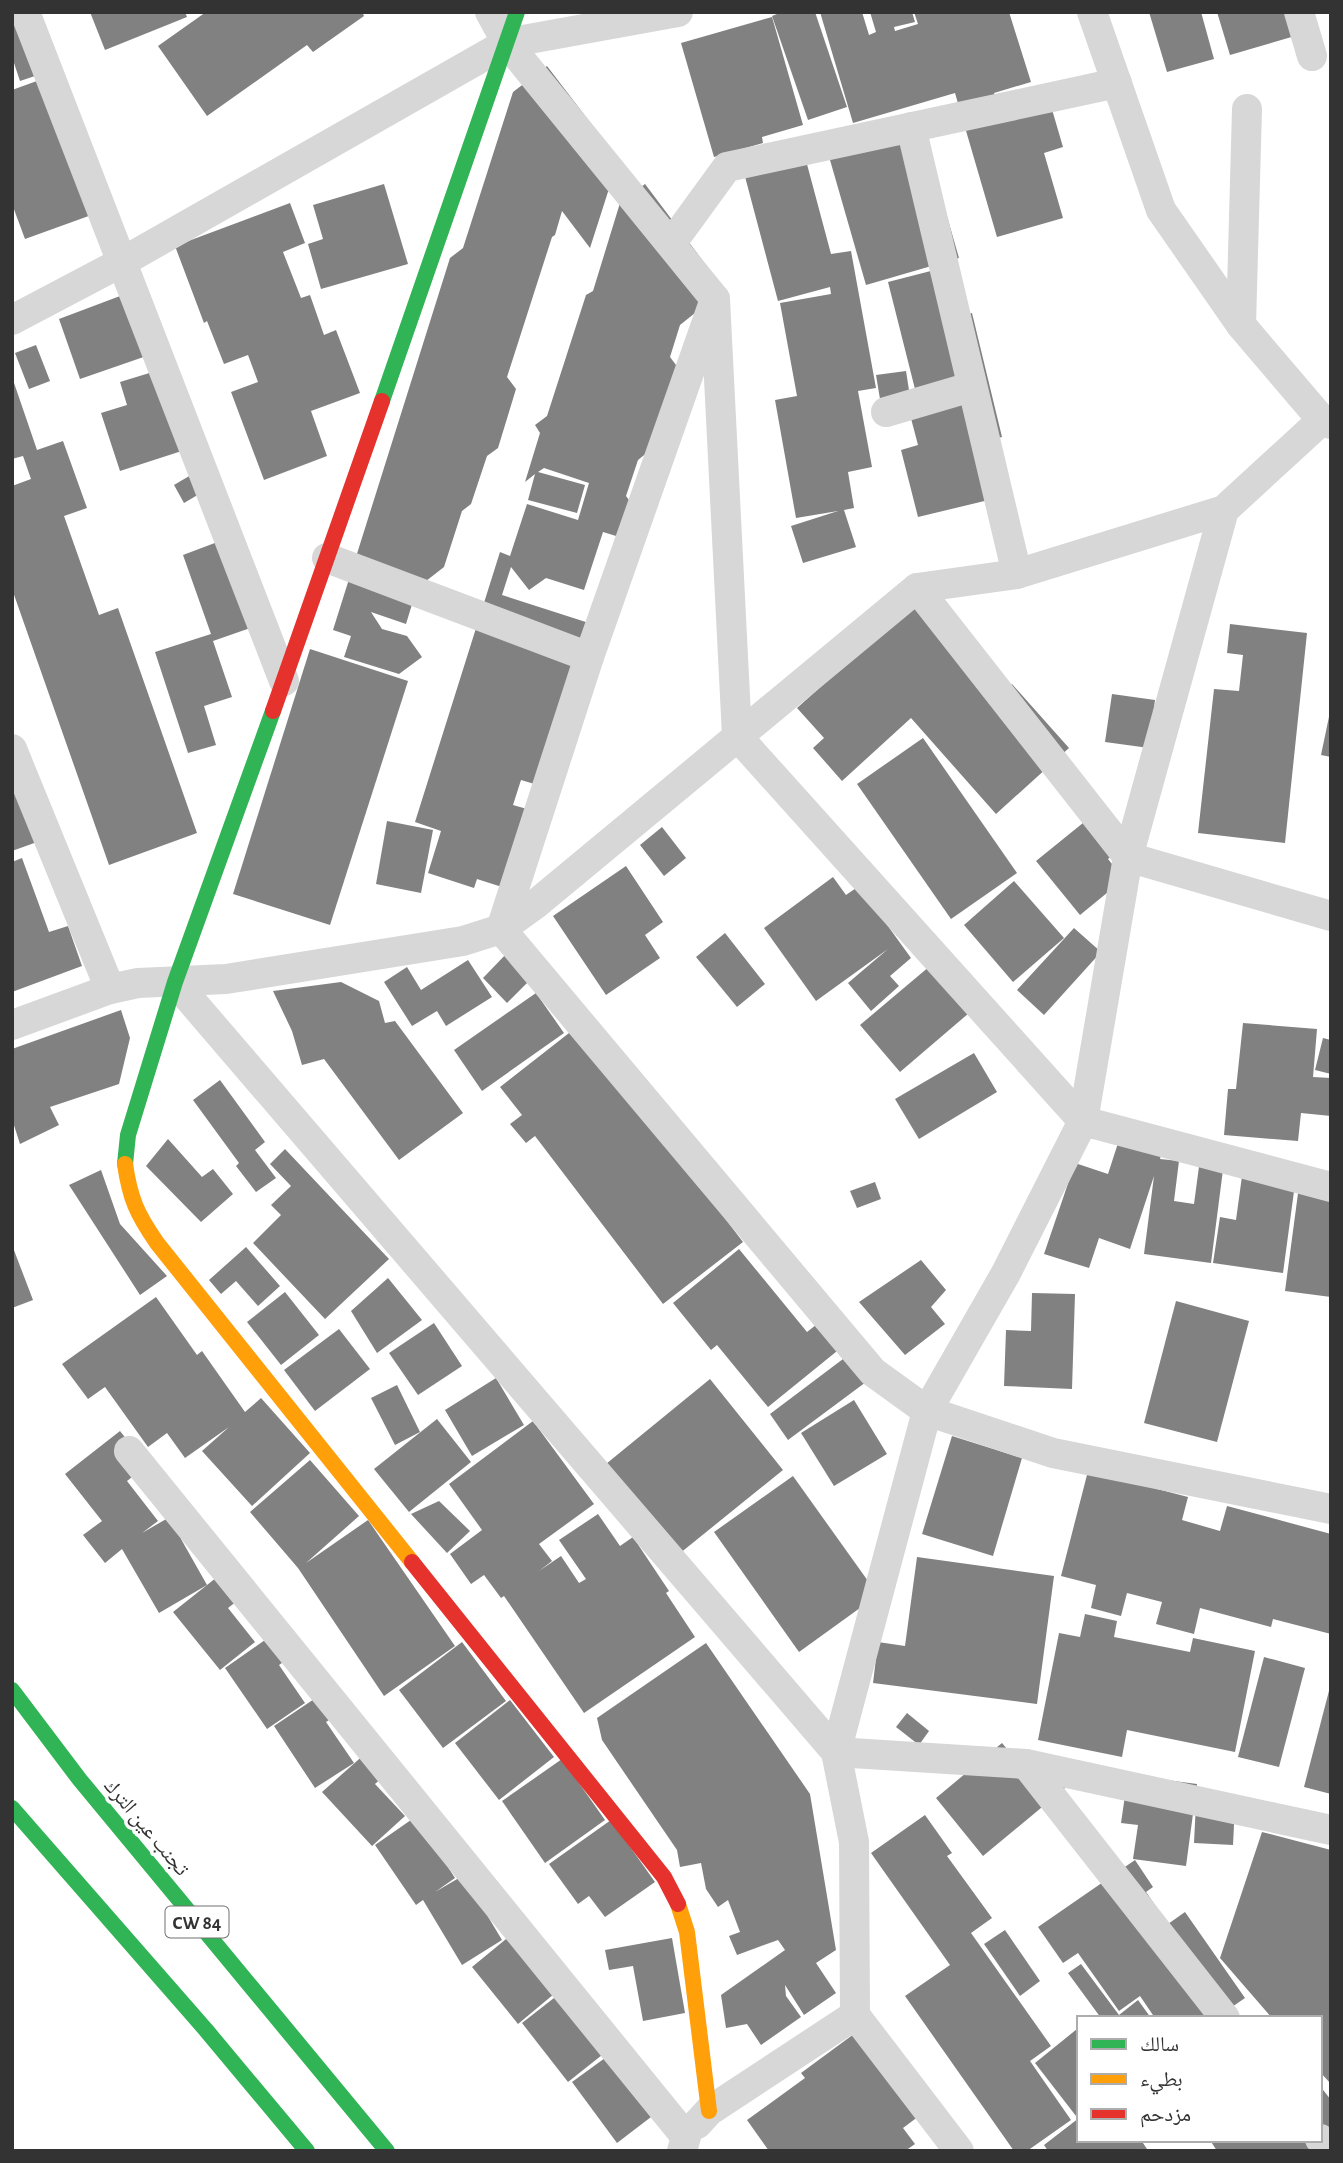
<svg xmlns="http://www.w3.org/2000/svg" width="1343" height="2163" viewBox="0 0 1343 2163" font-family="'Alegreya Sans','Noto Naskh Arabic',sans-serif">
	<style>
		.building { fill: #818181 }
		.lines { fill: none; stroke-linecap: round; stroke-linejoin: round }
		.street { stroke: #d7d7d7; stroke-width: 30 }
		.fast { stroke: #30b455; stroke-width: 16 }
		.slow { stroke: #ff9f0a; stroke-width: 16 }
		.jam { stroke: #e5322d; stroke-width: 16 }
		.labels { text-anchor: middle; stroke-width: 7; stroke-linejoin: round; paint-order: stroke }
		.shield { fill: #fff; stroke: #707070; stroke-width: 2 }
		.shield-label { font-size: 19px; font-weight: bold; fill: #333 }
		.street-label { font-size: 21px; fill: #333; stroke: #fff }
	</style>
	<rect width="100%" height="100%" fill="#fff"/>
	<g class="building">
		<polygon points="90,12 185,12 187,17 105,50"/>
		<polygon points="206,12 362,12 364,16 313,52 307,45 207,116 158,46"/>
		<polygon points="782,12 815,12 847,107 808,120 772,16"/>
		<polygon points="820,12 862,12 869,35 876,32 870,12 912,12 915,22 894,27 895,31 918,24 914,12 1009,12 1031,82 994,93 998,104 1046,89 1063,147 1044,153 1063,218 997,237 955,93 853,123"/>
		<polygon points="1149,12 1201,12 1214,59 1167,72"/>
		<polygon points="1217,12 1288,12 1295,36 1230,55"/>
		<polygon points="22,17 41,74 20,81 12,57 12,21"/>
		<polygon points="772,17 803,125 762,137 763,143 714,157 681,43"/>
		<polygon points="547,66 599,134 615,170 590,248 562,211 555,235 552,237 507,377 516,389 498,448 487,456 471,504 462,511 444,567 417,588 406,624 371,612 382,629 407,636 422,657 399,674 344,657 351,636 333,630 450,258 463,248 513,92"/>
		<polygon points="48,77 97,213 25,239 12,204 12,90"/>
		<polygon points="921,126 959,258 866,285 828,153"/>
		<polygon points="804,153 831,254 851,251 876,388 858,391 872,467 848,472 854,508 844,510 856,547 803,563 791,526 838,511 796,518 775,400 797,396 780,303 831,294 830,287 778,301 743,169"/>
		<polygon points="384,184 408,264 321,289 308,244 323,239 313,205"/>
		<polygon points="645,184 712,273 700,309 680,325 670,357 682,373 659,443 638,460 626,496 635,508 626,539 603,532 584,590 546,578 529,590 511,567 502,595 592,624 541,786 521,780 513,805 527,809 502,887 477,879 474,888 428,873 441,831 415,822 500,552 510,556 527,504 578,520 589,483 544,468 538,472 585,485 577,513 528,500 535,474 525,482 540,433 535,425 547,416 586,295 593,291 620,203"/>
		<polygon points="290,203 305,243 283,252 301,298 310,295 324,335 336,330 360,393 311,411 327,456 264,480 231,392 258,382 248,355 224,364 207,321 204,323 175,246"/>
		<polygon points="958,264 953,318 972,313 1002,437 983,442 997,498 918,517 901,450 918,445 908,407 882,411 876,375 906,371 911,403 918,401 888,282"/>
		<polygon points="136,290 158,352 80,379 59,319"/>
		<polygon points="36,345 50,381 29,389 15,353"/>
		<polygon points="169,367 194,447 120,471 101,413 127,405 120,382"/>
		<polygon points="12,377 37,450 63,441 87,508 64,516 99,615 118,608 197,833 109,865 12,589 12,486 31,479 23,456 12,459"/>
		<polygon points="196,472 206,490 184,503 174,485"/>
		<polygon points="228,538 259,625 213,641 232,697 204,706 216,745 188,753 155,652 211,634 183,555"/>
		<polygon points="929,590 996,699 1012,684 1069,748 996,814 911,718 842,781 813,748 824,738 797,708"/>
		<polygon points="1230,624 1307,633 1285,843 1198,833 1214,689 1239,691 1243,655 1227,653"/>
		<polygon points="310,649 408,681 330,925 233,894"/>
		<polygon points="1112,694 1155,700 1149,748 1105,742"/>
		<polygon points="1330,712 1331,712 1331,757 1321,755"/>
		<polygon points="923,738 1017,873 951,919 857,784"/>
		<polygon points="12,777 37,842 12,851"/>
		<polygon points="1099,810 1127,843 1108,859 1124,879 1080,915 1036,861"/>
		<polygon points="387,821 433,830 421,893 376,884"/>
		<polygon points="662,827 686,858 664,876 640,845"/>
		<polygon points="22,858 49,932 68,926 82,966 12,992 12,862"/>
		<polygon points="626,866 663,922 645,935 660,958 606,995 553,916"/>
		<polygon points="833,877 846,895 859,886 911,958 890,976 899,986 871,1011 848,983 888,949 816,1001 764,928"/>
		<polygon points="1014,881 1064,938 1013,982 964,925"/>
		<polygon points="1074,928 1101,952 1044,1015 1017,990"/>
		<polygon points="725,933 765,984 737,1007 696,957"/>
		<polygon points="509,951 534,976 507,1003 483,978"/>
		<polygon points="468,960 492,997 446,1026 437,1011 412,1026 384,982 407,967 421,990"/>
		<polygon points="930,966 969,1013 900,1072 860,1025"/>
		<polygon points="341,982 379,1001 385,1023 395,1021 463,1113 399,1160 324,1059 302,1065 292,1031 273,991"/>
		<polygon points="536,993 564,1033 482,1091 454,1050"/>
		<polygon points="121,1010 130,1038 119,1084 50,1107 59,1125 20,1144 12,1119 12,1049"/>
		<polygon points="1243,1023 1317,1029 1313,1077 1331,1078 1331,1116 1301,1113 1298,1141 1224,1135 1228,1089 1236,1089"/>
		<polygon points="578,1026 743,1242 663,1304 535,1136 526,1143 510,1124 522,1115 500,1087"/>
		<polygon points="1323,1038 1331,1040 1331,1074 1315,1070"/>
		<polygon points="974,1053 997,1092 919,1139 895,1099"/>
		<polygon points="220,1080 265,1142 255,1150 276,1178 256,1192 236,1166 239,1163 193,1100"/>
		<polygon points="1120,1137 1162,1151 1160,1159 1179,1161 1174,1201 1194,1204 1200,1159 1224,1162 1211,1263 1144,1254 1154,1176 1130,1249 1099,1238 1089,1268 1044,1254 1075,1163 1108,1174"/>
		<polygon points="168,1139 202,1177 213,1169 233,1194 201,1222 146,1166"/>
		<polygon points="285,1149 389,1259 325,1319 253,1243 281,1215 271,1205 291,1186 270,1164"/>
		<polygon points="101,1170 120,1224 167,1276 140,1295 69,1185"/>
		<polygon points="1242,1176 1295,1184 1283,1273 1213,1263 1220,1217 1236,1220"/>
		<polygon points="875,1182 881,1199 857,1208 850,1191"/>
		<polygon points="1299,1186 1331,1190 1331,1297 1285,1291"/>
		<polygon points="12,1245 33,1300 12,1308"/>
		<polygon points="246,1247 280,1286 258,1306 236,1281 221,1294 209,1280"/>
		<polygon points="739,1249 807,1332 821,1321 842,1347 768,1407 717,1345 711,1350 673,1303"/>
		<polygon points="921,1260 946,1290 931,1307 945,1324 905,1355 859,1302"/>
		<polygon points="388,1278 422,1320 377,1353 351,1311"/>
		<polygon points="285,1292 319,1335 281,1365 247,1322"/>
		<polygon points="1032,1293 1075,1294 1072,1389 1004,1386 1006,1330 1031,1331"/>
		<polygon points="156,1297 197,1355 202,1351 245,1412 261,1398 310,1453 252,1506 202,1451 229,1427 185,1458 167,1433 148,1447 105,1387 88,1399 62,1364"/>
		<polygon points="1176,1301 1249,1321 1217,1442 1144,1423"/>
		<polygon points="434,1323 462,1366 418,1395 389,1353"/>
		<polygon points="339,1329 370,1369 315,1411 284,1370"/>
		<polygon points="847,1356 866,1382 788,1440 770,1414"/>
		<polygon points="496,1378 524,1425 472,1456 445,1410"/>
		<polygon points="710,1379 783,1470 679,1554 606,1464"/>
		<polygon points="397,1385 420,1432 395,1445 371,1398"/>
		<polygon points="854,1400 887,1454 834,1486 801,1433"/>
		<polygon points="437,1419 471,1462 409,1512 374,1469"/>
		<polygon points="533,1421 594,1504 539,1544 552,1561 539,1571 561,1556 579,1583 586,1579 559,1540 598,1514 620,1546 633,1537 669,1591 666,1593 695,1637 584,1713 504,1596 501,1598 484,1575 471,1584 450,1554 482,1530 449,1484"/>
		<polygon points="120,1431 147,1465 127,1481 158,1521 142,1533 187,1507 200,1528 181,1539 207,1585 159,1613 122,1549 105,1563 83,1535 102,1521 65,1474"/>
		<polygon points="952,1436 1022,1458 993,1556 922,1534"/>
		<polygon points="310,1460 359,1516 306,1563 368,1520 455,1646 384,1696 298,1568 250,1512"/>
		<polygon points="1088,1471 1188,1497 1182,1520 1220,1531 1227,1506 1331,1534 1331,1634 1273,1619 1271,1627 1200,1608 1194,1634 1156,1624 1162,1602 1127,1593 1121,1616 1091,1608 1096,1585 1061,1576"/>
		<polygon points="793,1476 878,1595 799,1652 714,1532"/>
		<polygon points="439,1501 470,1531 447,1553 411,1514"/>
		<polygon points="917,1557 1054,1576 1037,1704 873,1683 878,1642 905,1646"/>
		<polygon points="231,1566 251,1590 228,1608 255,1642 220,1670 173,1612"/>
		<polygon points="1085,1614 1117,1621 1114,1637 1190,1652 1193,1638 1255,1651 1235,1752 1127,1730 1122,1757 1038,1740 1059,1633 1080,1637"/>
		<polygon points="282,1628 299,1651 279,1665 305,1703 267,1729 225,1668"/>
		<polygon points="462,1642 506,1701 443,1748 399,1690"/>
		<polygon points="706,1643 810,1794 836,1950 816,1963 836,1993 804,2015 785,1985 786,1996 801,2017 761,2045 747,2024 726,2028 721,1995 785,1950 778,1940 737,1955 729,1936 740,1932 728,1900 718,1907 706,1889 701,1863 680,1867 677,1850 602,1740 597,1718"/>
		<polygon points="1264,1657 1305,1668 1279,1767 1238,1757"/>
		<polygon points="332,1687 346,1709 326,1722 354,1763 315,1788 274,1726"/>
		<polygon points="1330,1687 1331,1687 1331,1794 1304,1787"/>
		<polygon points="510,1700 554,1757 499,1800 455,1743"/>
		<polygon points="907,1713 929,1731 919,1745 896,1727"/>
		<polygon points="1002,1743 1026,1772 1041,1759 1065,1788 983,1856 936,1798"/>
		<polygon points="376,1744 396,1765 375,1784 405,1816 372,1846 322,1792"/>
		<polygon points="562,1759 605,1820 545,1863 502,1801"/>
		<polygon points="1128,1775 1197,1784 1186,1866 1133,1859 1138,1825 1121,1823"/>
		<polygon points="1196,1803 1235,1805 1233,1845 1194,1843"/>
		<polygon points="431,1806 431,1841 455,1878 435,1892 481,1865 475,1895 502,1940 462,1965 423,1900 416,1905 375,1845"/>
		<polygon points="925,1815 952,1853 947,1856 992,1918 971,1933 1051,2046 1030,2061 1071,2120 1027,2151 1014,2151 905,1996 950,1965 871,1853"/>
		<polygon points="611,1820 655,1882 605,1917 589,1896 578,1904 549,1864"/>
		<polygon points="1262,1832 1331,1850 1331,2084 1320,2072 1320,2018 1272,2018 1220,1958"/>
		<polygon points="1135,1860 1153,1887 1146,1892 1168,1924 1185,1912 1245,1998 1216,2018 1155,2018 1140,1996 1119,2011 1078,1953 1063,1963 1038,1927"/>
		<polygon points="528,1921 560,1989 518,2024 472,1967"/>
		<polygon points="1005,1930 1040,1981 1020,1996 984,1944"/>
		<polygon points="672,1938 685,2013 643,2021 633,1966 609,1970 605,1950"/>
		<polygon points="1081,1964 1119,2015 1138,2000 1151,2018 1101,2018 1068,1973"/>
		<polygon points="577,1980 602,2055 568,2082 522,2023"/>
		<polygon points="1077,2029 1079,2031 1079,2114 1076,2116 1035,2063"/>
		<polygon points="858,2031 919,2116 903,2128 915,2144 905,2151 769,2151 747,2120 805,2078 801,2073"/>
		<polygon points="627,2042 651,2117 617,2143 572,2082"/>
		<polygon points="1320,2086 1331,2100 1331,2151 1217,2151 1210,2140 1320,2140"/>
		<polygon points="1079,2118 1079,2140 1141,2140 1147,2149 1145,2151 1048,2151 1044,2145"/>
	</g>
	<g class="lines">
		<g class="street">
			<polyline points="25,12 284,681"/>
			<polyline points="490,12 507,43 715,299 737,736 1083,1121 1331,1187"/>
			<polyline points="1092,12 1161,210 1241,325 1322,420 1331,424"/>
			<polyline points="1299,12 1312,56"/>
			<polyline points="911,127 1017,574"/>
			<polyline points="671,244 727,167 1117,83"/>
			<polyline points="715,299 589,657 501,929 873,1372 927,1411 1053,1453 1331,1509"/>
			<polyline points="12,320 122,262 507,43 678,12"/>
			<polyline points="1241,325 1247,109"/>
			<polyline points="886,412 971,387"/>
			<polyline points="327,558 589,657"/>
			<polyline points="917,588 1128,857 1331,916"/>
			<polyline points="12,749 110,989"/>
			<polyline points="175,982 836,1752 1026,1764 1331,1830"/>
			<polyline points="12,1025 110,989 138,983 226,979 463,941 501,929 537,903 917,588 1017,574 1224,510 1322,420"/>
			<polyline points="129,1451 686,2137 682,2151"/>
			<polyline points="1026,1764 1225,2018"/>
			<polyline points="697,2124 709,2111 855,2015"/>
			<polyline points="1320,2139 1330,2151"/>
			<polyline points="959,2151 855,2015 854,1842 836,1752 927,1411 1006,1273 1083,1121 1128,857 1224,510"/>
		</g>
		<g class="fast">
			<polyline points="382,401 517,12"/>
			<polyline points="125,1164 128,1135 175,982 273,711"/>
			<polyline points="12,1690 80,1780 387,2151"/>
			<polyline points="12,1808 206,2030 307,2151"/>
		</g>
		<g class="slow">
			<path d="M125 1164C130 1199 137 1214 157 1243L412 1562"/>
			<polyline points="678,1904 687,1932 709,2111"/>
		</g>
		<g class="jam">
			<polyline points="273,711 382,401"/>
			<polyline points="412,1562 664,1877 678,1904"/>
		</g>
	</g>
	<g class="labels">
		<rect class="shield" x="165.5" y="1906.5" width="63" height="31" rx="5"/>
		<g class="shield-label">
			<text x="197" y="1929">CW 84</text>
		</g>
		<g class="street-label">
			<text transform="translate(147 1827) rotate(50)" y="7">تجنب عين الترك</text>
		</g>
	</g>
	<rect width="1343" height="2163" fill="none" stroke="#333333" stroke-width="28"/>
	<rect x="1077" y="2016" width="245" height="126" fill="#ffffff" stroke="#adadad" stroke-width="2"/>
	<rect x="1091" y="2039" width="35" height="10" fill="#30b455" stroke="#adadad" stroke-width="2"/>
	<text x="1140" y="2051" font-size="21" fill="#333333">سالك</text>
	<rect x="1091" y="2074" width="35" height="10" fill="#ff9f0a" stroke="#adadad" stroke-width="2"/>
	<text x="1140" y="2086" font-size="21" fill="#333333">بطيء</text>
	<rect x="1091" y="2109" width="35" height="10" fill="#e5322d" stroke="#adadad" stroke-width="2"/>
	<text x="1140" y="2121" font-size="21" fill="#333333">مزدحم</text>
</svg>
